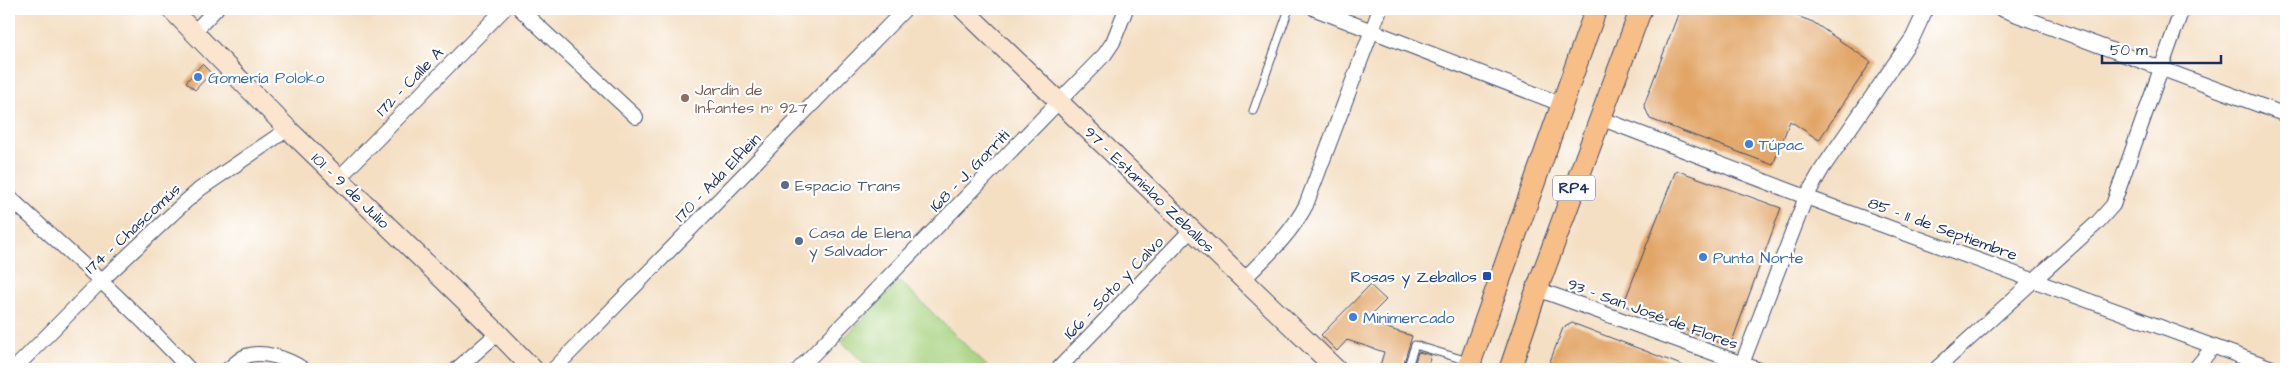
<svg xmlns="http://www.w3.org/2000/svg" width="2295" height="378" viewBox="0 0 2295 378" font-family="'Architects Daughter',sans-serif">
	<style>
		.green { fill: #a6d17e; stroke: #60806e }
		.building { fill: #e2a566 }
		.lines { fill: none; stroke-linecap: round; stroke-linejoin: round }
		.lane-casing { stroke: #3c496d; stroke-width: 9 }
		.street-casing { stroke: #3c496d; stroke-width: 16 }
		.secondary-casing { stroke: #3c496d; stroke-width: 21 }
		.primary-casing { stroke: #3c496d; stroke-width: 23 }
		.lane { stroke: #fff; stroke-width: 7 }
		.street { stroke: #fff; stroke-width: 14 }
		.secondary { stroke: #fce5cf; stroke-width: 19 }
		.primary { stroke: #f7be88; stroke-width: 21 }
		.shop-dot { fill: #3f7fe0; stroke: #fff; stroke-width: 2 }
		.education-dot { fill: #8d6e63; stroke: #fff; stroke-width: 2 }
		.service-dot { fill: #5c6f8a; stroke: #fff; stroke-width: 2 }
		.transit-dot { fill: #1a4fb4; stroke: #fff; stroke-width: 2 }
		.labels { text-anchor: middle; stroke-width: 4.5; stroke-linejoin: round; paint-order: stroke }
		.shield { fill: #fff; stroke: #5f6d8e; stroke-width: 1 }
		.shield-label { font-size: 15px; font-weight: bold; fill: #1b2f5e }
		.shop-label { font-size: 16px; fill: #366cbe; stroke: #fff; text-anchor: start }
		.street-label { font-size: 16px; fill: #1b2f5e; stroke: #fff }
		.education-label { font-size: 16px; fill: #785e54; stroke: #fff; text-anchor: start }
		.service-label { font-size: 16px; fill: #4e5e75; stroke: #fff; text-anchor: start }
		.transit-label { font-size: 16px; fill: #164399; stroke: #fff; text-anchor: end }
	</style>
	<rect width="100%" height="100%" fill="#fff"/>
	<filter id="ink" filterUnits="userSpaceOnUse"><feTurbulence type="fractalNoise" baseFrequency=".02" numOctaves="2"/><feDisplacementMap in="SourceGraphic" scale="10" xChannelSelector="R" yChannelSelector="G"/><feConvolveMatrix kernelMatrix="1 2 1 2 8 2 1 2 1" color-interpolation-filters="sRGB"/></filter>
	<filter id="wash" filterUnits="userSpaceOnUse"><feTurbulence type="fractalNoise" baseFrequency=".0096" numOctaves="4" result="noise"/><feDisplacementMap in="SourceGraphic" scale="20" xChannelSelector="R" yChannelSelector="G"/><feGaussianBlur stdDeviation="1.12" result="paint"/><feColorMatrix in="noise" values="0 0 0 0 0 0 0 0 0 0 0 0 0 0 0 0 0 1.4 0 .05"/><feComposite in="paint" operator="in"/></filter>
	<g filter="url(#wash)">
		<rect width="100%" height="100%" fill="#f4dfc3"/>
		<polygon class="green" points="900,281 990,369 870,369 841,341"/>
		<g id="blocks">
			<g class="building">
				<polygon points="1680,9 1778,9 1813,22 1871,62 1819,140 1790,121 1773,165 1650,119 1644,105"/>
				<polygon points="202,64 211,73 195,90 186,82"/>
				<polygon points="1676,170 1781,208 1730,347 1623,305"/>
				<polygon points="1370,285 1386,300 1365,321 1412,336 1402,369 1379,369 1384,352 1347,340 1337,351 1321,335"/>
				<polygon points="1572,323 1648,352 1691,369 1547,369 1563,328"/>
				<polygon points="1418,352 1431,355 1427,369 1413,369"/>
			</g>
		</g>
	</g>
	<g filter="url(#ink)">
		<use href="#blocks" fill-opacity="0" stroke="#3c496d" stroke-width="1"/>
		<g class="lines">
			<defs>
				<g id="lane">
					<polyline points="1253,111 1289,9"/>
					<polyline points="1407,369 1415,345 1468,361"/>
				</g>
				<g id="street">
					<polyline points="520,9 636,117"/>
					<polyline points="1315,9 1561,104"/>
					<polyline points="2001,9 2286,115"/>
					<polyline points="195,31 216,9"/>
					<polyline points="1600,118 1806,197 2275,369"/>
					<polyline points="339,178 504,9"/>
					<path d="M9 197C70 253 133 308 189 369"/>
					<path d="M1244 279C1267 256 1291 234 1306 205L1380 9"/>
					<polyline points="1537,289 1757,369"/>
					<polyline points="14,369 101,281 184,203 200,189 288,129"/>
					<path d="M228 369C233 366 238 360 244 357 261 349 289 359 303 369"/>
					<polyline points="457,369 498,333"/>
					<polyline points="554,369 905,9"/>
					<polyline points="799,369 1105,54 1113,42 1126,9"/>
					<polyline points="1058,369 1192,229"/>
					<polyline points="1740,369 1806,197 1822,169 1913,37 1926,9"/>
					<polyline points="1936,369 2097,223 2113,205 2182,9"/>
					<polyline points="2195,369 2213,347"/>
				</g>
				<g id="secondary">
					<polyline points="171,9 288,129 498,333 533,369"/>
					<polyline points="963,9 1336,369"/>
				</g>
				<g id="primary">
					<polyline points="1468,369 1596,9"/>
					<polyline points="1510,369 1537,289 1641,9"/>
				</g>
			</defs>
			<use href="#lane" class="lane-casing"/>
			<use href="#street" class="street-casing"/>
			<use href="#secondary" class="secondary-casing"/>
			<use href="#primary" class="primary-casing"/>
			<use href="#lane" class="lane"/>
			<use href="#street" class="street"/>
			<use href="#secondary" class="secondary"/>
			<use href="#primary" class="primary"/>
		</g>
	</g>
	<g class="shop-dot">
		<circle cx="198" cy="77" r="5"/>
		<circle cx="1749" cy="144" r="5"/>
		<circle cx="1703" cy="257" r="5"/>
		<circle cx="1353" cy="317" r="5"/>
	</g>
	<circle class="education-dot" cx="685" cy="98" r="5"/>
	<g class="service-dot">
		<circle cx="785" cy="185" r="5"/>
		<circle cx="799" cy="241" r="5"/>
	</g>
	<rect class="transit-dot" x="1482" y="271" width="10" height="10" rx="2.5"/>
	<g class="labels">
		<rect class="shield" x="1553" y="175.5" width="42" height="25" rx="4"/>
		<g class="shield-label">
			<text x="1574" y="193">RP4</text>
		</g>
		<g class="shop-label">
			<text x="208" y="83">Gomería Poloko</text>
			<text x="1759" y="150">Túpac</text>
			<text x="1713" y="263">Punta Norte</text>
			<text x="1363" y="323">Minimercado</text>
		</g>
		<g class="street-label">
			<text transform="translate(409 81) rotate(-46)" y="6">172 - Calle A</text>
			<text transform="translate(969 170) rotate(-46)" y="6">168 - J. Gorriti</text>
			<text transform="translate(717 177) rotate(-46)" y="6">170 - Ada Elflein</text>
			<text transform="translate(1150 189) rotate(44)" y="6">97 - Estanislao Zeballos</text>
			<text transform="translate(351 190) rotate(44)" y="6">101 - 9 de Julio</text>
			<text transform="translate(132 228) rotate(-43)" y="6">174 - Chascomús</text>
			<text transform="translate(1943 228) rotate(20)" y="6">85 - 11 de Septiembre</text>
			<text transform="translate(1113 287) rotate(-46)" y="6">166 - Soto y Calvo</text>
			<text transform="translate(1653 313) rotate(20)" y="6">93 - San José de Flores</text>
		</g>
		<g class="education-label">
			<text x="695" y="95">Jardín de<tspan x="695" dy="18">Infantes nº 927</tspan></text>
		</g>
		<g class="service-label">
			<text x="795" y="191">Espacio Trans</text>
			<text x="809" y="238">Casa de Elena<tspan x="809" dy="18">y Salvador</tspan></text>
		</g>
		<g class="transit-label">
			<text x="1477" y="282">Rosas y Zeballos</text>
		</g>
	</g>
	<rect width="2295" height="378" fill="none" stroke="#fff" stroke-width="30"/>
	<path d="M2102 55v8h119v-8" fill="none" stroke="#1b2f5e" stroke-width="2.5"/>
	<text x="2110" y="55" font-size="15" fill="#1b2f5e" stroke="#ffffff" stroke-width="4" paint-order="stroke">50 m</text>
</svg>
